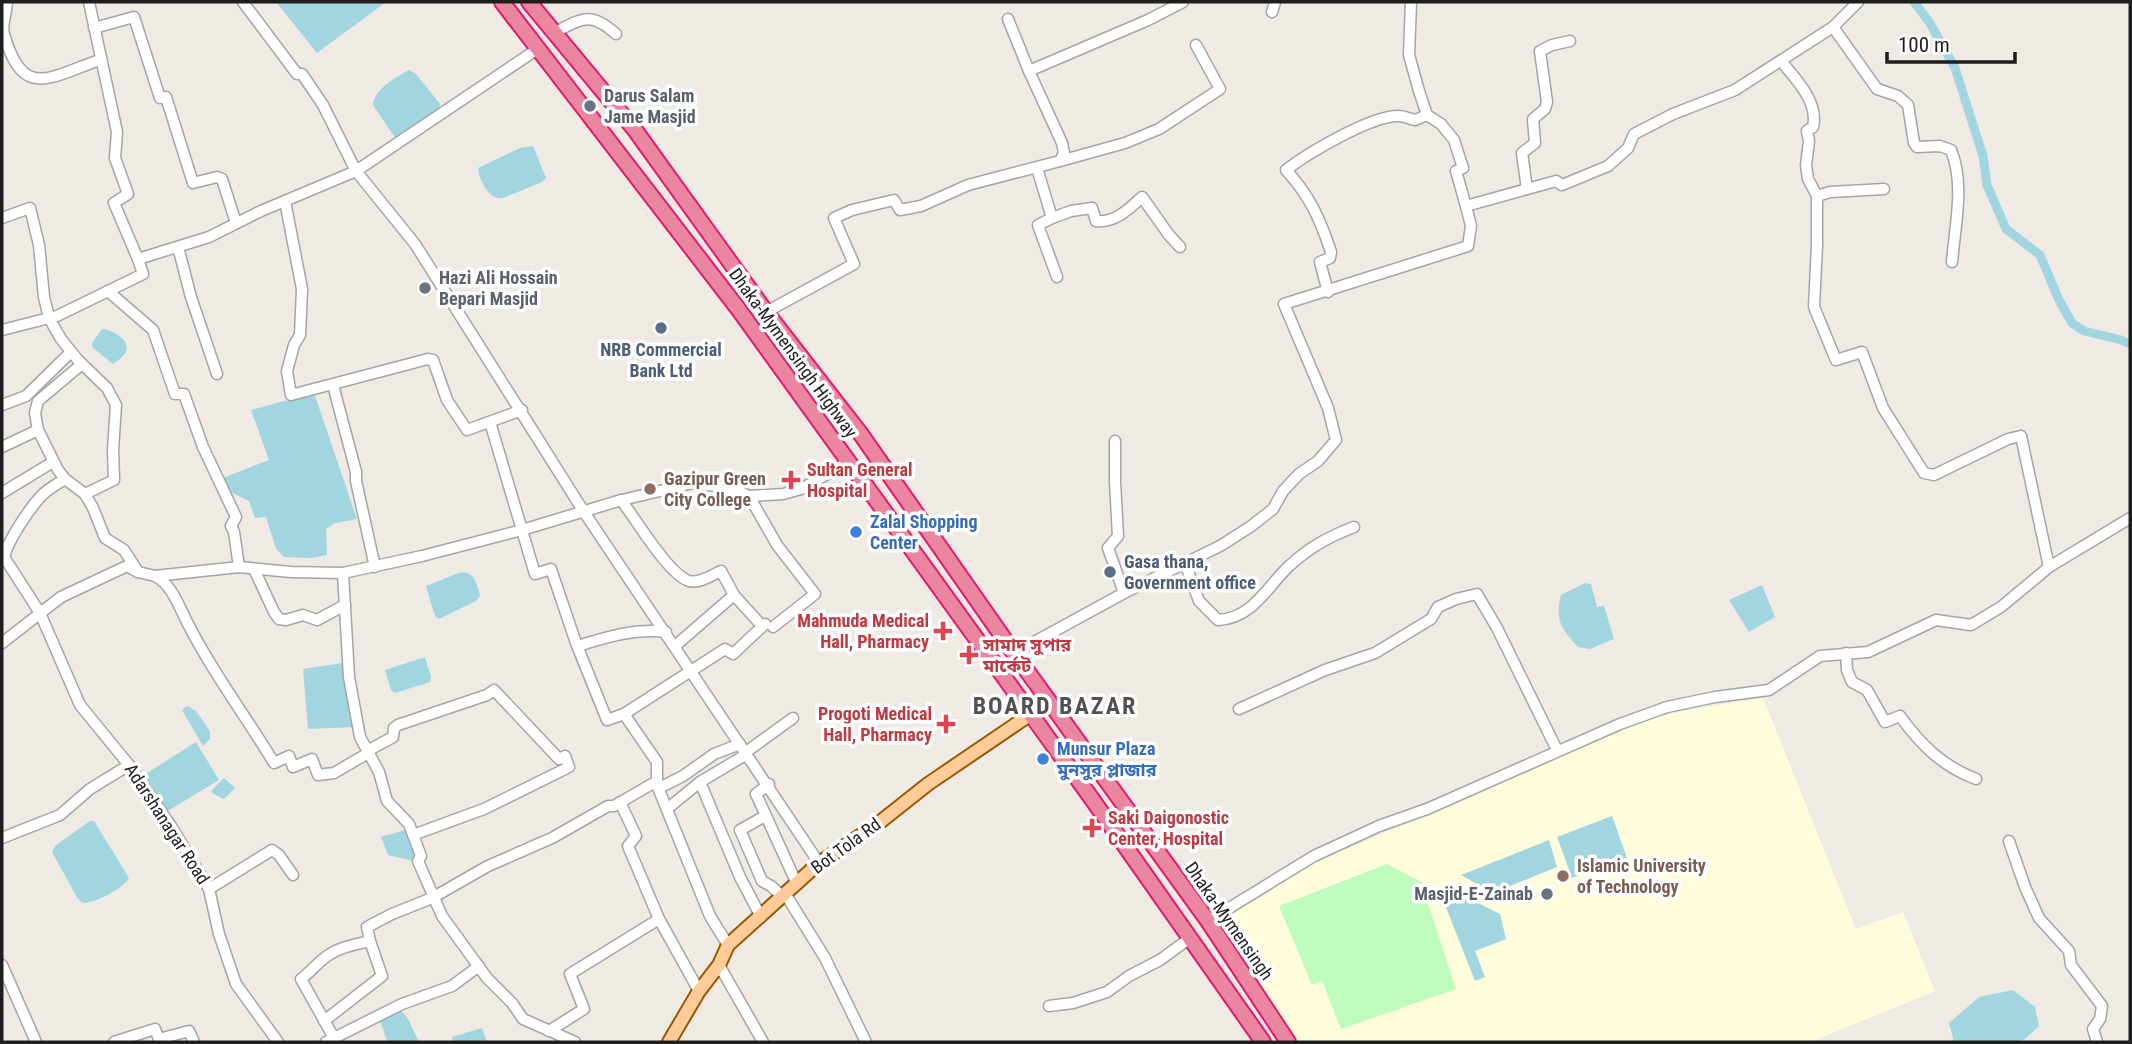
<svg xmlns="http://www.w3.org/2000/svg" width="2132" height="1044" viewBox="0 0 2132 1044" font-family="'Roboto Condensed','Noto Sans Bengali',sans-serif">
	<style>
		.education { fill: #fffcdc }
		.park { fill: #bdfcbd }
		.water { fill: #a1d6e0 }
		.lines { fill: none; stroke-linecap: round; stroke-linejoin: round }
		.canal { stroke: #a1d6e0; stroke-width: 9 }
		.minor-casing { stroke: #a5a5a5; stroke-width: 13 }
		.major-casing { stroke: #975a00; stroke-width: 16 }
		.highway-casing { stroke: #e31a6e; stroke-width: 18 }
		.minor { stroke: #fff; stroke-width: 10 }
		.major { stroke: #ffcb98; stroke-width: 12 }
		.highway { stroke: #eb86a1; stroke-width: 14 }
		.worship-dot { fill: #6b7280; stroke: #fff; stroke-width: 2.5 }
		.service-dot { fill: #5c6f8a; stroke: #fff; stroke-width: 2.5 }
		.health-dot { fill: #e0444e; stroke: #fff; stroke-width: 2.5 }
		.education-dot { fill: #8d6e63; stroke: #fff; stroke-width: 2.5 }
		.shop-dot { fill: #3f7fe0; stroke: #fff; stroke-width: 2.5 }
		.labels { text-anchor: middle; stroke-width: 7; stroke-linejoin: round; paint-order: stroke }
		.worship-label { font-size: 18px; font-weight: bold; fill: #5b616d; stroke: #fff; text-anchor: start }
		.service-label { font-size: 18px; font-weight: bold; fill: #4e5e75; stroke: #fff }
		.street-label { font-size: 18px; fill: #1e1e1e; stroke: #fff }
		.health-label { font-size: 18px; font-weight: bold; fill: #be3a42; stroke: #fff; text-anchor: start }
		.education-label { font-size: 18px; font-weight: bold; fill: #785e54; stroke: #fff; text-anchor: start }
		.shop-label { font-size: 18px; font-weight: bold; fill: #366cbe; stroke: #fff; text-anchor: start }
		.district-label { font-size: 24px; font-weight: bold; letter-spacing: 2px; fill: #515151; stroke: #fff }
	</style>
	<rect width="100%" height="100%" fill="#efeae3"/>
	<polygon class="education" points="1763,698 1856,929 1903,912 1935,991 1811,1042 1298,1042 1215,922 1263,891 1318,861 1457,802 1517,772 1642,721 1688,710"/>
	<polygon class="park" points="1387,864 1421,882 1456,989 1341,1029 1322,981 1312,985 1279,906"/>
	<g class="water">
		<polygon points="276,2 386,2 317,53"/>
		<path d="M409 70 416 74 440 104 439 110 396 139 373 105C374 89 396 77 409 70Z"/>
		<path d="M533 146 546 178 542 182 503 198C489 201 479 180 478 168L520 148Z"/>
		<path d="M102 329C111 329 131 340 126 351 125 356 117 361 113 364L92 347V343Z"/>
		<polygon points="314,393 357,519 335,523 326,529 327,555 311,558 284,557 276,549 266,517 255,518 249,501 228,491 223,478 269,460 251,410"/>
		<path d="M461 572C475 572 477 584 480 596L476 601 439 619 435 616 426 586Z"/>
		<path d="M1585 583 1591 584 1597 607 1604 606 1614 639 1590 649 1578 647C1561 628 1555 621 1561 595Z"/>
		<polygon points="1762,585 1775,617 1749,632 1729,600"/>
		<polygon points="425,657 431,677 430,682 395,693 391,690 385,670"/>
		<polygon points="342,663 354,727 308,729 303,669"/>
		<polygon points="187,706 196,711 210,731 210,739 203,746 182,710"/>
		<polygon points="196,742 219,780 166,812 144,775"/>
		<polygon points="224,778 235,788 224,799 212,793 212,790"/>
		<polygon points="1612,816 1627,858 1572,878 1557,837"/>
		<path d="M90 821H94L129 878C121 890 97 902 83 903L78 899 52 852 55 846Z"/>
		<polygon points="408,829 419,855 414,861 388,855 381,837"/>
		<polygon points="1549,840 1557,867 1493,893 1461,875"/>
		<polygon points="1444,886 1500,914 1506,939 1475,951 1485,977 1475,981 1438,887"/>
		<polygon points="2013,990 2035,1007 2039,1026 2025,1039 2017,1042 1954,1042 1949,1023 1979,997"/>
		<polygon points="400,1009 408,1019 419,1042 387,1042 380,1020"/>
		<polygon points="482,1028 487,1042 453,1042 452,1037"/>
	</g>
	<g class="lines">
		<polyline class="canal" points="1914,2 1930,23 1955,68 1983,156 1987,185 2006,229 2040,255 2059,300 2072,323 2084,331 2121,340 2130,344"/>
		<defs>
			<g id="minor">
				<path d="M7 2C7 11 1 26 4 34 23 101 49 77 100 60"/>
				<polyline points="89,2 117,132 115,158 128,194 114,203 138,259"/>
				<polyline points="243,2 297,74 302,74 323,105 356,171 415,244 584,512 819,863"/>
				<polyline points="1411,2 1409,55 1419,91 1427,115 1441,124 1454,140 1463,168 1456,171 1466,206"/>
				<polyline points="1272,12 1275,2"/>
				<polyline points="1008,19 1029,71"/>
				<path d="M1833 27 1877 89 1898 96 1908 105 1914 143 1917 147 1940 146 1951 150C1965 184 1955 225 1952 262"/>
				<polyline points="94,28 134,17 160,98 166,97 193,183 217,177 222,179 236,223"/>
				<path d="M554 33C582 18 591 11 616 34"/>
				<path d="M1781 61C1795 78 1819 102 1813 127L1807 131 1809 141 1806 165 1808 179 1817 196"/>
				<polyline points="1060,161 1125,143 1159,129 1220,89 1196,45"/>
				<path d="M1037 168 1052 218 1071 211 1092 208 1096 221C1115 223 1129 209 1142 197L1169 235 1180 247"/>
				<polyline points="1527,189 1522,153 1535,143 1533,119 1545,109 1547,102 1540,51 1552,45 1570,41"/>
				<polyline points="1884,189 1830,192 1817,196 1817,245 1814,307 1836,360 1862,352 1883,408 1924,473 1934,475 2008,439 2021,436 2049,567"/>
				<polyline points="285,201 302,289 300,335 294,345 287,371 291,395 428,359 433,360 447,400 467,430 522,410"/>
				<polyline points="2,218 30,208 39,245 44,297 49,318 61,339 78,360 107,388 116,405 113,450 114,480 85,494"/>
				<polyline points="1052,218 1038,225 1057,277"/>
				<polyline points="178,247 191,297 217,374"/>
				<polyline points="108,291 153,330 175,394 184,394 203,447 236,517 231,526 234,532 239,567"/>
				<path d="M1328 292 1320 262 1330 258 1331 252C1320 219 1310 196 1286 170 1308 153 1372 115 1399 116 1404 116 1410 119 1415 120L1427 115"/>
				<polyline points="766,312 854,264 834,218 852,210 894,200 900,210 921,206 968,185 1060,161 1064,153 1062,143 1029,71 1148,20 1183,2"/>
				<polyline points="2,330 57,316 143,274 138,259 209,237 261,211 356,171 539,48"/>
				<polyline points="82,364 38,401 35,413 38,430 58,470 65,479 85,494 93,508 105,538 124,550 138,572 155,576 239,567 291,572 343,573 422,556 522,530 618,501 693,483 730,488 749,496 783,494 801,489 848,462"/>
				<polyline points="333,385 356,472 356,481 375,567"/>
				<polyline points="2,405 26,396 71,352"/>
				<polyline points="490,422 535,574 551,569 576,643 607,720 624,714 657,762 657,785 710,916 728,945"/>
				<polyline points="1115,441 1115,482 1118,536 1108,548 1124,593"/>
				<polyline points="2,447 38,430"/>
				<path d="M65 479C57 484 48 489 42 495 30 508 8 540 4 557L40 613 80 705 129 765 171 826 209 889 219 934 236 984 278 1042"/>
				<polyline points="2,493 53,462"/>
				<polyline points="749,496 777,545 815,594 773,627"/>
				<path d="M621 500C636 519 668 574 689 581 699 584 712 575 721 571L734 595 762 626"/>
				<path d="M1185 563 1199 601 1218 620C1253 618 1266 588 1289 566 1310 547 1328 537 1354 527"/>
				<polyline points="254,569 274,612 279,619 286,620 303,615 317,620 345,605"/>
				<polyline points="343,573 349,677 360,737 379,772 387,801 409,824 421,856 418,861 442,916 487,978 512,1003 523,1019 575,1042"/>
				<path d="M155 576C171 584 178 604 186 620 211 670 245 715 274 763L289 756 293 767 312 759 318 775 334 773 370 752"/>
				<polyline points="2,643 61,597 127,566 138,572"/>
				<path d="M578 646C606 637 636 628 666 632"/>
				<polyline points="675,646 734,595"/>
				<polyline points="1014,653 1124,593 1220,546 1250,527 1273,509 1283,491 1299,474 1318,461 1336,440 1328,408 1284,304 1468,246 1471,226 1466,206 1556,181 1562,185 1608,166 1628,148 1634,134 1673,114 1735,90 1833,27 1858,2"/>
				<path d="M1846 653 1847 670 1852 682 1867 690 1885 722 1900 716C1921 745 1942 766 1976 779"/>
				<polyline points="1239,709 1325,670 1375,653 1431,619 1438,607 1456,599 1477,594 1497,628 1557,750"/>
				<polyline points="624,714 725,649 733,654 765,624"/>
				<polyline points="369,750 393,737 394,728 398,725 487,695 494,690 559,759 565,756 569,767 484,809 413,835"/>
				<polyline points="746,752 793,718"/>
				<polyline points="700,782 740,877 761,917"/>
				<polyline points="769,784 756,794 797,884"/>
				<polyline points="659,788 683,776 714,754 740,744"/>
				<polyline points="620,802 636,836 628,846 659,919 699,991"/>
				<polyline points="667,809 700,782 747,754"/>
				<polyline points="765,816 740,830 762,881 771,886 783,897"/>
				<polyline points="2,838 60,815 90,789 129,765"/>
				<polyline points="2009,841 2025,887 2039,918 2069,951 2071,965 2102,1006 2100,1019 2093,1029 2097,1042"/>
				<polyline points="209,889 272,850 279,855 293,875"/>
				<polyline points="786,895 825,958 866,1042"/>
				<polyline points="1208,921 1314,856 1379,826 1427,809 1620,724 1667,707 1715,697 1769,690 1820,656 1868,652 1936,620 1971,625 2001,607 2049,567 2130,518"/>
				<polyline points="2,965 36,1042"/>
				<polyline points="719,965 763,1042"/>
				<polyline points="1049,1006 1073,1003 1107,992 1129,976 1160,960 1190,938"/>
				<polyline points="324,1021 382,976 370,941"/>
				<polyline points="549,1031 584,1009 570,974 659,919"/>
				<path d="M334 1038 301 979C312 971 320 959 332 953 343 946 358 944 370 941L367 927 392 914 432 898 488 866 552 838 608 806H614L657 781"/>
				<polyline points="114,1042 155,1029 159,1039 189,1031 194,1042"/>
				<polyline points="326,1042 402,1004 452,986 479,966"/>
			</g>
			<polyline id="major" points="669,1042 699,991 719,965 728,945 819,863 875,826 928,784 1031,714"/>
			<g id="highway">
				<polyline points="502,2 739,310 1092,799 1263,1042"/>
				<polyline points="529,2 635,130 766,312 860,433 1014,653 1208,921 1288,1042"/>
			</g>
		</defs>
		<use href="#minor" class="minor-casing"/>
		<use href="#major" class="major-casing"/>
		<use href="#highway" class="highway-casing"/>
		<use href="#minor" class="minor"/>
		<use href="#major" class="major"/>
		<use href="#highway" class="highway"/>
	</g>
	<g class="worship-dot">
		<circle cx="590" cy="106" r="7"/>
		<circle cx="425" cy="288" r="7"/>
		<circle cx="1547" cy="894" r="7"/>
	</g>
	<g class="service-dot">
		<circle cx="661" cy="328" r="7"/>
		<circle cx="1110" cy="572" r="7"/>
	</g>
	<g class="health-dot">
		<path d="M787.5 469.5h7v7h7v7h-7v7h-7v-7h-7v-7h7z"/>
		<path d="M939.5 620.5h7v7h7v7h-7v7h-7v-7h-7v-7h7z"/>
		<path d="M965.5 644.5h7v7h7v7h-7v7h-7v-7h-7v-7h7z"/>
		<path d="M942.5 713.5h7v7h7v7h-7v7h-7v-7h-7v-7h7z"/>
		<path d="M1088.5 817.5h7v7h7v7h-7v7h-7v-7h-7v-7h7z"/>
	</g>
	<g class="education-dot">
		<circle cx="650" cy="489" r="7"/>
		<circle cx="1563" cy="876" r="7"/>
	</g>
	<g class="shop-dot">
		<circle cx="856" cy="532" r="7"/>
		<circle cx="1043" cy="759" r="7"/>
	</g>
	<g class="labels">
		<g class="worship-label">
			<text x="604" y="102">Darus Salam<tspan x="604" dy="21">Jame Masjid</tspan></text>
			<text x="439" y="284">Hazi Ali Hossain<tspan x="439" dy="21">Bepari Masjid</tspan></text>
			<text x="1533" y="900" text-anchor="end">Masjid-E-Zainab</text>
		</g>
		<g class="service-label">
			<text x="661" y="356">NRB Commercial<tspan x="661" dy="21">Bank Ltd</tspan></text>
			<text x="1124" y="568" text-anchor="start">Gasa thana,<tspan x="1124" dy="21">Government office</tspan></text>
		</g>
		<g class="street-label">
			<text transform="translate(793 353) rotate(54)" y="6">Dhaka-Mymensingh Highway</text>
			<text transform="translate(167 824) rotate(57)" y="6">Adarshanagar Road</text>
			<text transform="translate(846 846) rotate(-36)" y="6">Bot Tola Rd</text>
			<text transform="translate(1229 921) rotate(55)" y="6">Dhaka-Mymensingh</text>
		</g>
		<g class="health-label">
			<text x="807" y="476">Sultan General<tspan x="807" dy="21">Hospital</tspan></text>
			<text x="929" y="627" text-anchor="end">Mahmuda Medical<tspan x="929" dy="21">Hall, Pharmacy</tspan></text>
			<text x="983" y="651">সামাদ সুপার<tspan x="983" dy="21">মার্কেট</tspan></text>
			<text x="932" y="720" text-anchor="end">Progoti Medical<tspan x="932" dy="21">Hall, Pharmacy</tspan></text>
			<text x="1108" y="824">Saki Daigonostic<tspan x="1108" dy="21">Center, Hospital</tspan></text>
		</g>
		<g class="education-label">
			<text x="664" y="485">Gazipur Green<tspan x="664" dy="21">City College</tspan></text>
			<text x="1577" y="872">Islamic University<tspan x="1577" dy="21">of Technology</tspan></text>
		</g>
		<g class="shop-label">
			<text x="870" y="528">Zalal Shopping<tspan x="870" dy="21">Center</tspan></text>
			<text x="1057" y="755">Munsur Plaza<tspan x="1057" dy="21">মুনসুর প্লাজার</tspan></text>
		</g>
		<g class="district-label">
			<text x="1055" y="714">BOARD BAZAR</text>
		</g>
	</g>
	<rect width="2132" height="1044" fill="none" stroke="#1e1e1e" stroke-width="7"/>
	<path d="M1887 52v10h128v-10" fill="none" stroke="#1e1e1e" stroke-width="3.5"/>
	<text x="1898" y="52" font-size="21" fill="#1e1e1e" stroke="#ffffff" stroke-width="5" paint-order="stroke">100 m</text>
</svg>
